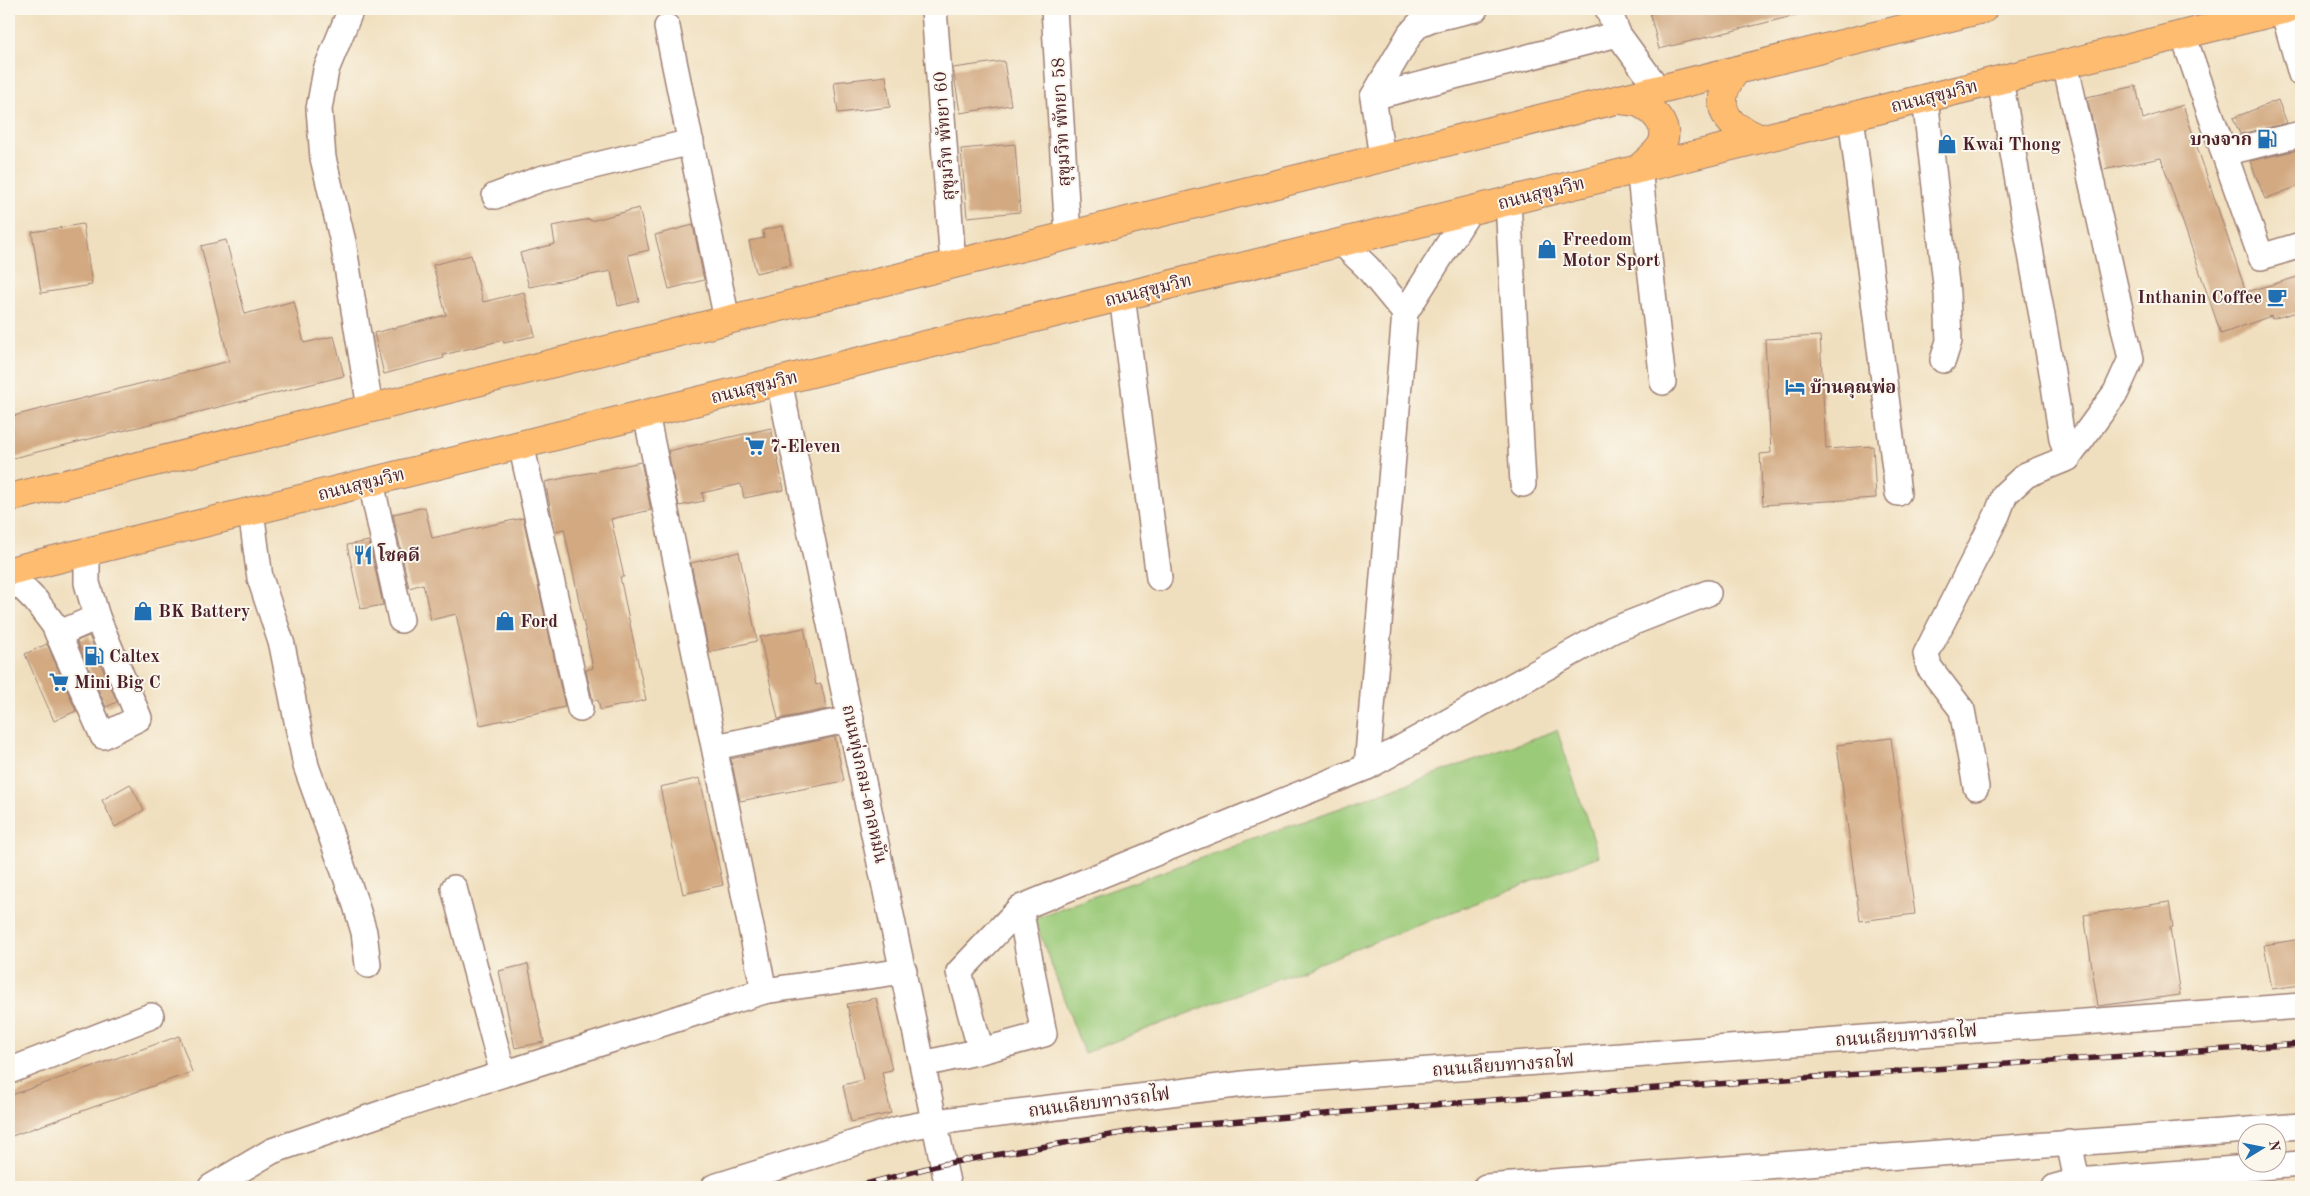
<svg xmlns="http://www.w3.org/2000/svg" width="2310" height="1196" viewBox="0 0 2310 1196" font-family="'Old Standard TT','Noto Serif Thai',serif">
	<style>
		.green { fill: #9bca79; stroke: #727452 }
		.building { fill: #d2a981 }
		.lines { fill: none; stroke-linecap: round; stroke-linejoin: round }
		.minor-casing { stroke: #9d7f74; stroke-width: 28 }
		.highway-casing { stroke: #9d7f74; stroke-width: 30 }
		.minor { stroke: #fff; stroke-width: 25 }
		.highway { stroke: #febc70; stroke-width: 28 }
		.rail-casing { stroke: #4a1f2b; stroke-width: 5.5 }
		.rail { stroke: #fbf7ec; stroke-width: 4; stroke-dasharray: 11; stroke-linecap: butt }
		.labels { text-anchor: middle; stroke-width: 4; stroke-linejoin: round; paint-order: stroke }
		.street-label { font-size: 18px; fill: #4a1f2b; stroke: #fbf7ec }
		.poi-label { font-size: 18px; font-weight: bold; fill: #4a1f2b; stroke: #fbf7ec; text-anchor: start }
	</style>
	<rect width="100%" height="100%" fill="#fbf7ec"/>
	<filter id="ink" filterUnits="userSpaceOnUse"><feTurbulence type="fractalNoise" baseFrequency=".02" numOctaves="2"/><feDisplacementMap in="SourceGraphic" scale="10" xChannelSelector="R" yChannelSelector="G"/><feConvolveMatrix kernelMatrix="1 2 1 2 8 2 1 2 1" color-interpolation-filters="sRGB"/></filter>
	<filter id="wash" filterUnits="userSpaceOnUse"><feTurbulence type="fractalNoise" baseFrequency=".0096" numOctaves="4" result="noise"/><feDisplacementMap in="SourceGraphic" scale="20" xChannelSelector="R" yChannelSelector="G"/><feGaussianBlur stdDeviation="1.12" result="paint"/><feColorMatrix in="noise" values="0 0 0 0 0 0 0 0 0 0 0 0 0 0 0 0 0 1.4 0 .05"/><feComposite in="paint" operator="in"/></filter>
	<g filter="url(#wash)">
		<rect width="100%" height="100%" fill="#f0dfbe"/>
		<polygon class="green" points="1557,730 1599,856 1084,1053 1034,918"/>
		<g id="blocks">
			<g class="building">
				<polygon points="1649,9 1800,9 1801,14 1659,49"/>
				<polygon points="1004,61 1011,105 960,113 953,68"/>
				<polygon points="886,76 890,107 838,113 834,82"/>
				<polygon points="2136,86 2143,119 2183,105 2246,292 2301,276 2301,311 2272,319 2271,316 2221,334 2161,158 2103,170 2087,97"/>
				<polygon points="2278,100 2287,123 2240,134 2233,118"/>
				<polygon points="1015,144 1020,212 967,217 961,149"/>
				<polygon points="2298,150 2301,159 2301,185 2265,199 2250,161"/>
				<polygon points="639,208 649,250 628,255 639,301 618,306 611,271 529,287 520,253 555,244 552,226 590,219 591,221"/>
				<polygon points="83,224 92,285 41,293 32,232"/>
				<polygon points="693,225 704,280 669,289 655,235"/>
				<polygon points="783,226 791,265 756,273 749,241 764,238 763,230"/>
				<polygon points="226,240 245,314 294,301 304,343 334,336 344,376 9,459 9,417 229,361 201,246"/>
				<polygon points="471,255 483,302 524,292 535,336 504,343 503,340 443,355 444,358 384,374 374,333 446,315 433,265"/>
				<polygon points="1820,336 1826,449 1873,446 1876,498 1763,505 1760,454 1771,453 1765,339"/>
				<polygon points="771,428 784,490 744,498 741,484 702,493 704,501 679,506 668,451"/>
				<polygon points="641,462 651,510 611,519 624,577 620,577 646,700 600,710 598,700 593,701 586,670 593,668 564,529 555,531 545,482"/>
				<polygon points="425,507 432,538 523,518 565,707 480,725 456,614 431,620 423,584 409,588 393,514"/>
				<polygon points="369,541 383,605 361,609 347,545"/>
				<polygon points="739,552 757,641 709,652 691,563"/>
				<polygon points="804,628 816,685 821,684 827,709 778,719 760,637"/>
				<polygon points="89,636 117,702 106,707 77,641"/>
				<polygon points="47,644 76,711 54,721 25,654"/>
				<polygon points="835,737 844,781 740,801 731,759"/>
				<polygon points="1891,738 1915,914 1860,921 1837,745"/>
				<polygon points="700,778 723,885 683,894 660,787"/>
				<polygon points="130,784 144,810 115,827 102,800"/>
				<polygon points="2169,902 2173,927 2170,928 2180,995 2098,1006 2084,915"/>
				<polygon points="2301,939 2301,985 2272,989 2264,945"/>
				<polygon points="528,964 544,1042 515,1048 499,971"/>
				<polygon points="876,998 892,1070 882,1072 891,1113 851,1122 843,1085 863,1080 847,1004"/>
				<polygon points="179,1036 192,1072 9,1137 9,1096"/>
			</g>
		</g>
	</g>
	<g filter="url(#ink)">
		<use href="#blocks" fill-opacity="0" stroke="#9d7f74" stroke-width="1"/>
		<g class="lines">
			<defs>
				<g id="minor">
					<polyline points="351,9 326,70 319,109 323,158 343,242 370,408"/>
					<polyline points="934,9 953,264"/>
					<polyline points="1054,9 1068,236"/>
					<polyline points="1608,9 1618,34 1658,89"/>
					<polyline points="2283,10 2301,74"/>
					<polyline points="667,27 727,320"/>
					<polyline points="2183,35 2224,153 2301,134"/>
					<polyline points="2000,80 2052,372 2062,439 2068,458"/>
					<polyline points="1373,97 1618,34"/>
					<polyline points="1925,98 1947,293 1949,341 1943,360"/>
					<polyline points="1851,116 1898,493"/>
					<polyline points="2224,153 2261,257 2301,245"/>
					<polyline points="1382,158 1373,97 1410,34 1419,24 1431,19 1475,9"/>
					<polyline points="1639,168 1663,382"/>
					<polyline points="495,196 540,179 691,142"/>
					<polyline points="1508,201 1523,484"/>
					<polyline points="1341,242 1367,267 1405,313"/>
					<polyline points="1122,296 1159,578"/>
					<polyline points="779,381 948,1187"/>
					<polyline points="646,414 764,991"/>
					<polyline points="521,444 580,709"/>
					<polyline points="371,482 401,620"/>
					<polyline points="251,511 260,578 282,645 306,766 355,902 364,932 368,965"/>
					<polyline points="9,574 36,601 54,625 103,736 139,718 97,617 87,583 87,552"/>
					<polyline points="58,634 97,617"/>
					<polyline points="715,747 851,719"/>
					<polyline points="1367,767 1405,313 1470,210"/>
					<polyline points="1976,787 1962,710 1929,667 1926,654 1997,515 2005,494 2026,475 2068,458 2116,392 2131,359 2065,63"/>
					<polyline points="454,888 503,1074"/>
					<polyline points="1020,908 1367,767 1613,630 1708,593"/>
					<polyline points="923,1064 981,1051 959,972 1020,908 1044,1034 981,1051"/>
					<polyline points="9,1071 151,1016"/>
					<polyline points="2069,1142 2077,1181 2301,1164"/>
					<polyline points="211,1187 272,1151 400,1107 764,991 904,971"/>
					<polyline points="714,1187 899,1129 935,1122 1252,1083 2301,1006"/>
					<polyline points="1486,1187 2301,1126"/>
					<polyline points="2055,1187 2077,1181"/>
				</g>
				<g id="highway">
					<path d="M1737 70C1724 85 1715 105 1732 123 1739 130 1752 134 1760 139"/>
					<path d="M1618 100C1625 101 1635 101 1641 104 1656 112 1671 129 1661 146 1656 154 1646 162 1639 168"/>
					<polyline points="9,498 1983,9"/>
					<polyline points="9,571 2287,9"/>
				</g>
			</defs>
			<use href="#minor" class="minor-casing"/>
			<use href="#highway" class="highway-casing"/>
			<use href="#minor" class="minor"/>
			<use href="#highway" class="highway"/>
			<defs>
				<polyline id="rail" points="854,1187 943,1164 1145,1129 1554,1095 2301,1044"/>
			</defs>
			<use href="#rail" class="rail-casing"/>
			<use href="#rail" class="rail"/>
		</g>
	</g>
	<defs>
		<symbol id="fuel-bare" viewBox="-9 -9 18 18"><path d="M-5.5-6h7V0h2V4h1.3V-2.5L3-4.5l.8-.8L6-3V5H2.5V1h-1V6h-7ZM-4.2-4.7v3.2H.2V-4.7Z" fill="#1f6fb2" stroke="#fbf7ec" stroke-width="2.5" paint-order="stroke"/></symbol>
		<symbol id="shop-bare" viewBox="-9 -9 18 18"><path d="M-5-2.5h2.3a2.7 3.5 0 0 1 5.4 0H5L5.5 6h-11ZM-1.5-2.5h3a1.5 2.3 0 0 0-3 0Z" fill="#1f6fb2" stroke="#fbf7ec" stroke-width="2.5" paint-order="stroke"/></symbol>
		<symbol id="cafe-bare" viewBox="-9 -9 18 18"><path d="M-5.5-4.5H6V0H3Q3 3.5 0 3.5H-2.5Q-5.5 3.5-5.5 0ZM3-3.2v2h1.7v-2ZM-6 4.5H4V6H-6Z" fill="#1f6fb2" stroke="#fbf7ec" stroke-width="2.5" paint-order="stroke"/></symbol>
		<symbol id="hotel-bare" viewBox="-9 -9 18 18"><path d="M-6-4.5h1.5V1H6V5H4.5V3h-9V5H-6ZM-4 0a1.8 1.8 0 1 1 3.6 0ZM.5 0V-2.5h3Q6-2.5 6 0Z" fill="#1f6fb2" stroke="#fbf7ec" stroke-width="2.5" paint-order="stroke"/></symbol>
		<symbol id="supermarket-bare" viewBox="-9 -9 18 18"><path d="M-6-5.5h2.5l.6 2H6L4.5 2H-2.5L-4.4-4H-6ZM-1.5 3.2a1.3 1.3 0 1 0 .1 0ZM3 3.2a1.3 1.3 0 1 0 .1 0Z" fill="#1f6fb2" stroke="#fbf7ec" stroke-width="2.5" paint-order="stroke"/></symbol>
		<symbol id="restaurant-bare" viewBox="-9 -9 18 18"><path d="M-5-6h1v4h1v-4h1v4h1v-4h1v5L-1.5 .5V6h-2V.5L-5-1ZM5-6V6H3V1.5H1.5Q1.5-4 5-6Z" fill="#1f6fb2" stroke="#fbf7ec" stroke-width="2.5" paint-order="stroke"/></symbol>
	</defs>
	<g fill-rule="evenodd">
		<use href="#fuel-bare" x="2253" y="125" width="28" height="28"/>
		<use href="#shop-bare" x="1933" y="130" width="28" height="28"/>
		<use href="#shop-bare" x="1533" y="235" width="28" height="28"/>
		<use href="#cafe-bare" x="2263" y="283" width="28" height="28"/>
		<use href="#hotel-bare" x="1781" y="373" width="28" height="28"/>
		<use href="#supermarket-bare" x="741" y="432" width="28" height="28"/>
		<use href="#restaurant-bare" x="349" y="541" width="28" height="28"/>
		<use href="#shop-bare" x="129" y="597" width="28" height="28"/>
		<use href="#shop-bare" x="491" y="607" width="28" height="28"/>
		<use href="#fuel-bare" x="80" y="642" width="28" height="28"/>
		<use href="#supermarket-bare" x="45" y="668" width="28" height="28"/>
	</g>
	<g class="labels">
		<g class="street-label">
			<text transform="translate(1934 96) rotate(-14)" y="6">ถนนสุขุมวิท</text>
			<text transform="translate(1061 122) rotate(-93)" y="6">สุขุมวิท พัทยา 58</text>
			<text transform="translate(944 136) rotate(-94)" y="6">สุขุมวิท พัทยา 60</text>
			<text transform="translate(1541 193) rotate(-14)" y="6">ถนนสุขุมวิท</text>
			<text transform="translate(1148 290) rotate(-14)" y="6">ถนนสุขุมวิท</text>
			<text transform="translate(754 387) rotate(-14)" y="6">ถนนสุขุมวิท</text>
			<text transform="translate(361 484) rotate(-14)" y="6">ถนนสุขุมวิท</text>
			<text transform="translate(865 784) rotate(78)" y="6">ถนนทุ่งกลม-ตาลหมัน</text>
			<text transform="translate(1906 1035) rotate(-4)" y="6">ถนนเลียบทางรถไฟ</text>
			<text transform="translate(1503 1065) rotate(-4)" y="6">ถนนเลียบทางรถไฟ</text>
			<text transform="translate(1099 1102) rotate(-7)" y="6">ถนนเลียบทางรถไฟ</text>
		</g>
		<g class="poi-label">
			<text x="2252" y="145" text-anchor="end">บางจาก</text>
			<text x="1962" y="150">Kwai Thong</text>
			<text x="1562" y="245">Freedom<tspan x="1562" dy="21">Motor Sport</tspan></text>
			<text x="2262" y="303" text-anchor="end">Inthanin Coffee</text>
			<text x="1810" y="393">บ้านคุณพ่อ</text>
			<text x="770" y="452">7-Eleven</text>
			<text x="378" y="561">โชคดี</text>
			<text x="158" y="617">BK Battery</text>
			<text x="520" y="627">Ford</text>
			<text x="109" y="662">Caltex</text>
			<text x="74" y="688">Mini Big C</text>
		</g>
	</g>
	<rect width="2310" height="1196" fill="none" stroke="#fbf7ec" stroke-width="30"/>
	<g transform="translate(2262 1148) rotate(80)"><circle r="24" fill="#fbf7ec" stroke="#b4a19f"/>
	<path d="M0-4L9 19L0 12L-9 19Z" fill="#1f6fb2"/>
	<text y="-8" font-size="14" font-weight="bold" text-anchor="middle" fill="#4a1f2b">N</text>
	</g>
</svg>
